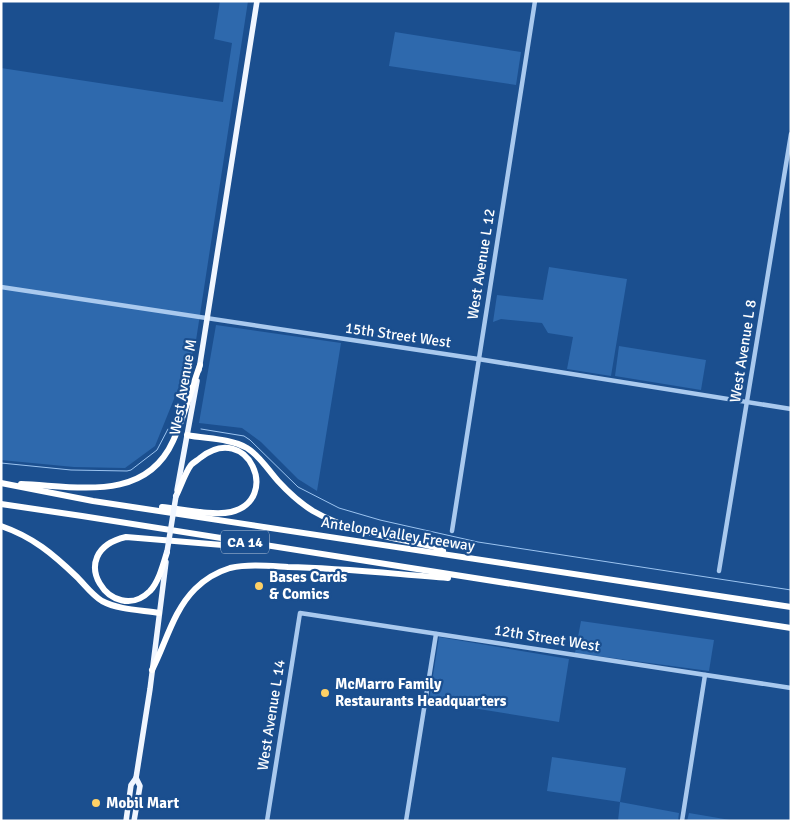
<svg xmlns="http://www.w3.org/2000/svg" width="792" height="822" viewBox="0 0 792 822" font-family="Signika,sans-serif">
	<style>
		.green { fill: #2e69ad }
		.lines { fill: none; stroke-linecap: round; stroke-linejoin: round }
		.stream { stroke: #9cc4f0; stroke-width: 1 }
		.minor { stroke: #a9c9ee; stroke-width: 4.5 }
		.major { stroke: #f0f6ff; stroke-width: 5.5 }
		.highway { stroke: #fff; stroke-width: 6 }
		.major-bridge { stroke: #f0f6ff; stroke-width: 5.5 }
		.poi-dot { fill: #ffd166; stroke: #1b4f8f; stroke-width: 2 }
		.labels { text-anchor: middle; stroke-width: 4.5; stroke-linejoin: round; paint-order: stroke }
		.shield { fill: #1b4f8f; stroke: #bbcadd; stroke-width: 1 }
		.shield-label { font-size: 14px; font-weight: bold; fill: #fff }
		.street-label { font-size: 15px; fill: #fff; stroke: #1b4f8f }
		.poi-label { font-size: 15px; font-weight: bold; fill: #fff; stroke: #1b4f8f; text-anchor: start }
	</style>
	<rect width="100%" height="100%" fill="#1b4f8f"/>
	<g class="green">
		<polygon points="220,1 248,1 195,347 155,446 125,468 74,467 1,460 1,68 223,102 232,43 214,39"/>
		<polygon points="395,32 521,52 516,85 389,66"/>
		<polygon points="549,267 627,279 611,376 567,369 573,337 548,333 542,323 501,319 493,322 497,295 543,300"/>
		<polygon points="216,325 341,343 317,491 298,479 261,442 242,428 199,423"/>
		<polygon points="619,346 706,360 701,390 615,376"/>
		<polygon points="581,621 714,640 709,671 575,653"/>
		<polygon points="439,637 569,659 559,722 429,701"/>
		<polygon points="552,757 626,768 620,802 679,813 678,821 618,821 620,802 547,791"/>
		<polygon points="689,813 736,821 687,821"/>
	</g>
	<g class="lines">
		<g class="stream">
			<polyline points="201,429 244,436 250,440 298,487 339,508 380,520 478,542 791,590"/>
			<polyline points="1,463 71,470 127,471 131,470 157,450 168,429"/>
		</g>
		<g class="minor">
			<polyline points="1,287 478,359 791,409"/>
			<polyline points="452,531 535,1"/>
			<polyline points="719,571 791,134"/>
			<polyline points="267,821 300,613 791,688"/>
			<polyline points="406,821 436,634"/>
			<polyline points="682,821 705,675"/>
		</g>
		<g class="major">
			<polyline points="199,370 257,1"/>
			<polyline points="177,490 197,381"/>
			<polyline points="126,821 131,785 136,778 150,689 166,562"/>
			<polyline points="134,821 140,786 136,778"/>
		</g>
		<g class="highway">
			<path d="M187 435C206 439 229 438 247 448 260 456 268 470 278 481 289 493 300 503 313 511 349 532 395 538 435 547L443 551"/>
			<polyline points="1,483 93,501 791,607"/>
			<path d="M21 484C76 486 145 503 173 441 184 417 191 390 200 365"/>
			<polyline points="1,504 82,516 791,628"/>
			<path d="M162 507C181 509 214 516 231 512 282 500 248 420 200 458 198 460 194 462 191 465 185 473 181 486 176 496"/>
			<path d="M1 526C33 537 53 554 77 577 85 585 92 595 102 601 119 610 140 610 159 613"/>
			<path d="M167 552C163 565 159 581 150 591 113 628 61 552 126 537L260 548"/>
			<path d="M152 670C166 643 173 611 195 589 205 579 217 572 230 568 249 564 269 566 288 567 341 568 394 574 448 578"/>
		</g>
		<polyline class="major-bridge" points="167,552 176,496"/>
	</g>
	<g class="poi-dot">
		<circle cx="259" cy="586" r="5"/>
		<circle cx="325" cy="693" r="5"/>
		<circle cx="96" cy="803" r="5"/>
	</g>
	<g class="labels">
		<rect class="shield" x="221" y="530.5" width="48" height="23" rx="4"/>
		<g class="shield-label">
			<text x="245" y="547">CA 14</text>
		</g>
		<g class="street-label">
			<text transform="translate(481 264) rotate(-81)" y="5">West Avenue L 12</text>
			<text transform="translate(398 335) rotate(8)" y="5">15th Street West</text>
			<text transform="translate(743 351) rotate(-81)" y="5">West Avenue L 8</text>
			<text transform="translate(183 387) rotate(-80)" y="5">West Avenue M</text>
			<text transform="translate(398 534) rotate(9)" y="5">Antelope Valley Freeway</text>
			<text transform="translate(547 638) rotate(9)" y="5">12th Street West</text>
			<text transform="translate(271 715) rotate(-81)" y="5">West Avenue L 14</text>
		</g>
		<g class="poi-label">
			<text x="269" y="582">Bases Cards<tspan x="269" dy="17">&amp; Comics</tspan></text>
			<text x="335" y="689">McMarro Family<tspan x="335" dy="17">Restaurants Headquarters</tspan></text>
			<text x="106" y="808">Mobil Mart</text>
		</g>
	</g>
	<rect width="792" height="822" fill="none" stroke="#ffffff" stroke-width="5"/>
</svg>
